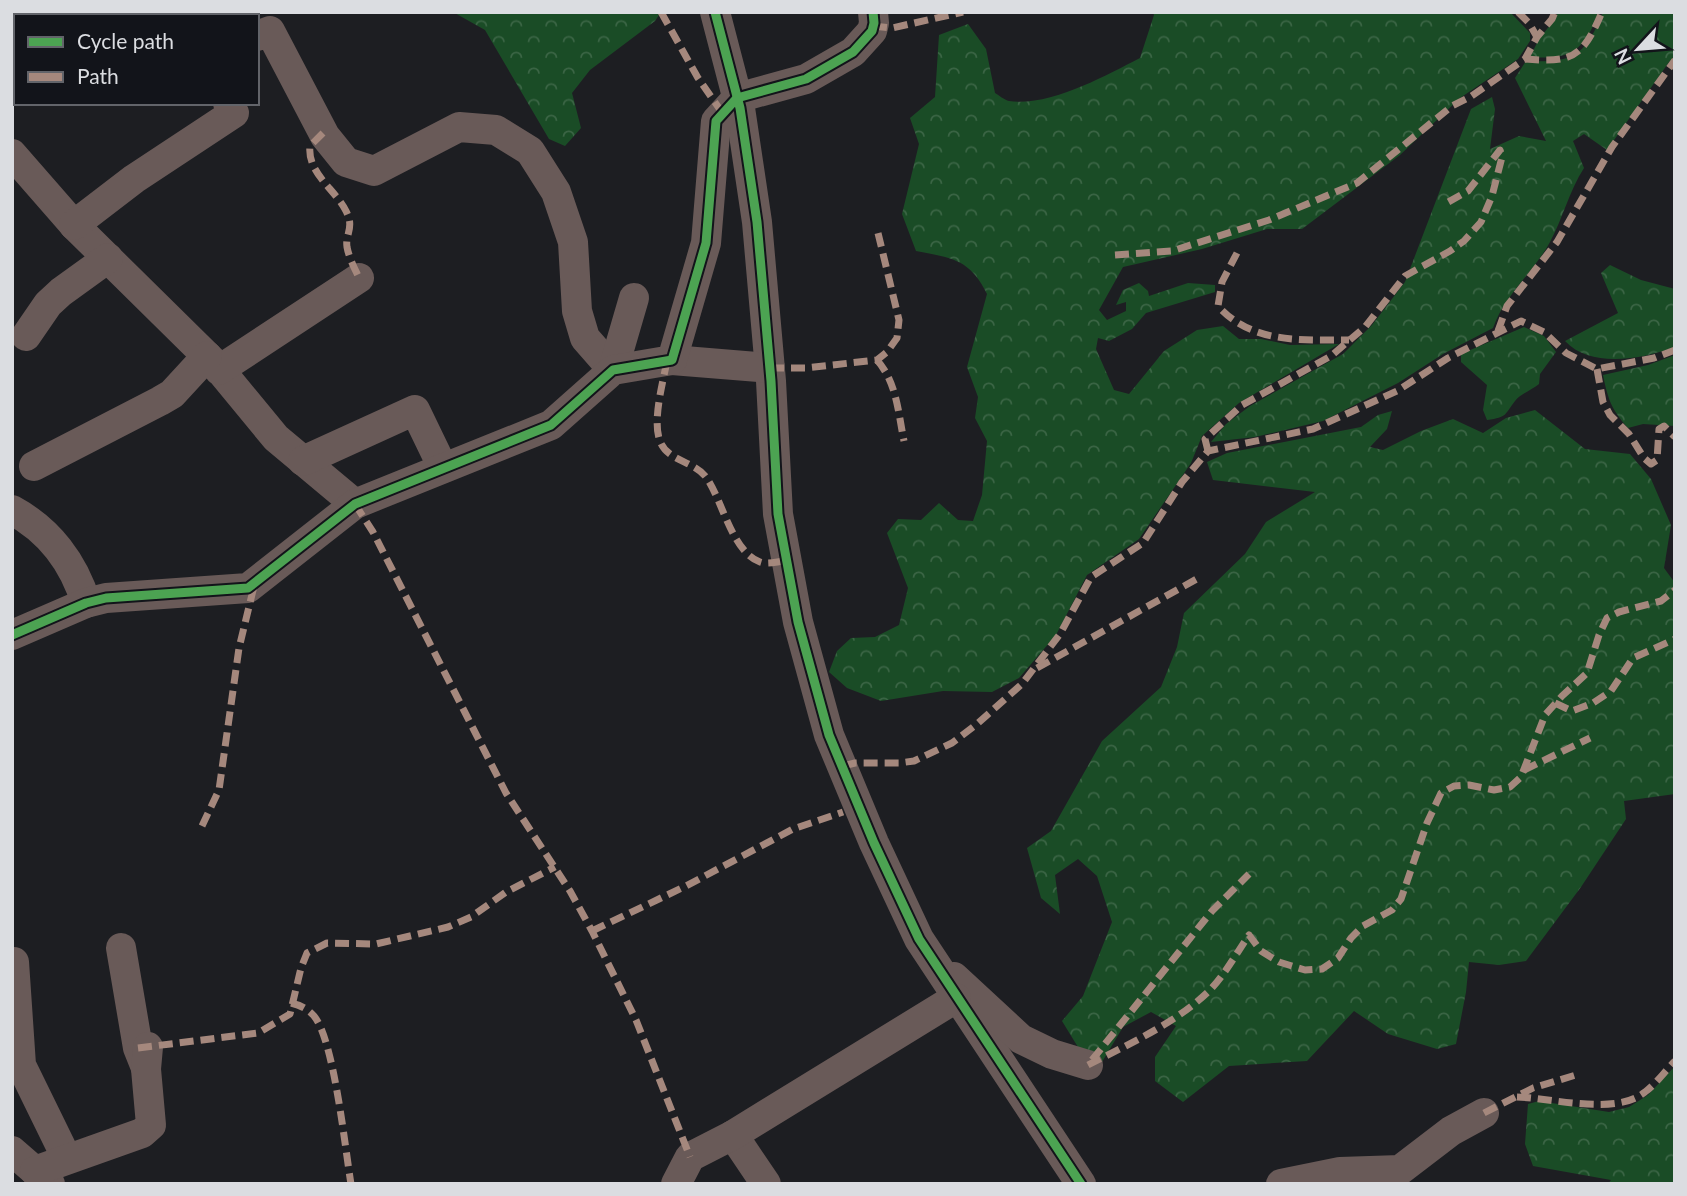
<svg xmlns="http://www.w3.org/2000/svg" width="1687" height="1196" viewBox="0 0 1687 1196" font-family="Lato,sans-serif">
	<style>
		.forest { fill: url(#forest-crowns) }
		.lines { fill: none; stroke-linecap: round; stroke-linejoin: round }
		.minor { stroke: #695a58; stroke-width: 30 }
		.quiet { stroke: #a5887d; stroke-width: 7; stroke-dasharray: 14 7; stroke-linecap: butt }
		.cycleway-casing { stroke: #12141a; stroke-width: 13 }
		.cycleway { stroke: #4ca352; stroke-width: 9 }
	</style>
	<defs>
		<pattern id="forest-crowns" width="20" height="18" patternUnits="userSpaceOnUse" patternTransform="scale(1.75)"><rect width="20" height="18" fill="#1a4c26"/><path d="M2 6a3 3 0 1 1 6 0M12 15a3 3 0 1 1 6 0" fill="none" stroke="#3b6545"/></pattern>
	</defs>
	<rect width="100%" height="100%" fill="#1d1e22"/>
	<g class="forest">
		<polygon points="453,12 661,12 655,21 590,70 572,93 581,128 565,146 549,139 485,30"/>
		<path d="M1153 12H1510L1530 33V41L1518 59 1460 98 1400 155 1302 229H1267L1202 249 1123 267 1099 310 1107 320 1126 311V302L1116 305 1123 290 1139 283 1148 291 1149 296 1188 283 1215 285V292L1146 313 1132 329 1109 341 1098 338 1096 349 1114 390 1129 394 1164 351 1197 330 1223 326 1239 339H1261L1290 345 1339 344 1239 403 1202 436 1191 463 1139 539 1087 575 1056 635 1019 678 992 692 943 691 881 701 847 688 829 672 837 651 851 638 875 637 899 625 908 588 887 533 898 519 921 520 939 503 958 520 973 521 982 495 987 441 975 418 978 397 967 367 987 294C970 259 952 258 916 251L902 214 919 144 910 118 935 97 939 35 968 24 986 49 995 93C999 95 1004 100 1009 101 1049 107 1105 76 1140 58L1154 15Z"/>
		<path d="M1558 12H1600C1582 51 1573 60 1530 57L1539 39 1555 19Z"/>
		<path d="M1603 12H1675V58L1669 62 1607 150 1584 134 1573 141 1584 168C1569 191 1563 218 1550 242 1533 273 1505 294 1493 328L1443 354 1398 383 1323 421 1255 437 1211 442 1226 424 1250 406 1343 354 1372 325 1405 282 1471 109 1492 97 1495 109 1490 149 1519 136 1546 141 1515 78 1526 61C1573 63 1585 57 1603 12Z"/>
		<path d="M1610 265 1641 280 1675 289V347C1642 359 1591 369 1565 341L1618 313 1601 273Z"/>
		<path d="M1524 327 1544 336 1556 352 1540 374 1539 384C1532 390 1520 394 1515 401 1504 415 1508 417 1487 420L1483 410 1487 385 1461 362V354Z"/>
		<path d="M1675 355V426L1643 424 1628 428C1611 409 1608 399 1603 375L1648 365Z"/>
		<polygon points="1535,410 1585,449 1630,454 1651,479 1671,525 1664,568 1675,583 1675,794 1624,801 1626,819 1581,887 1526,961 1499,965 1469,962 1466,992 1456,1044 1437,1049 1388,1034 1354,1011 1307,1061 1229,1066 1183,1102 1155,1081 1155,1057 1176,1026 1151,1012 1123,1027 1099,1067 1081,1052 1062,1021 1083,996 1112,922 1097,876 1078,859 1055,875 1060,914 1041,898 1027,848 1051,831 1102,741 1161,687 1177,647 1184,613 1245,554 1266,522 1315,492 1213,480 1207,462 1227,453 1361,427 1378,415 1392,411 1387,429 1370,447 1383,450 1421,431 1453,419 1483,433 1506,418"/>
		<polygon points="1675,1066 1675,1184 1608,1184 1611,1180 1533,1166 1525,1144 1528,1104 1539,1101 1609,1112 1629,1107 1648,1095"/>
	</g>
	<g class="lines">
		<g class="minor">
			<polyline points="70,12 73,16"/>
			<polyline points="175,12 177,16"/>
			<polyline points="715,12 740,108 757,222 771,381 778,514 798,622 829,735 874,843 919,939 1081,1184"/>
			<polyline points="94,16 98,12"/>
			<polyline points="257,36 270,31 325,136 346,162 374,171 459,127 496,130 530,151 556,192 573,242 577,311 585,338 613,370"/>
			<polyline points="12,87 16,83"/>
			<polyline points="12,154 74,225 215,364 276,438 355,504"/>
			<polyline points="74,225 134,179 234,113 228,103"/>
			<polyline points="26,336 48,304 61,292 108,258"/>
			<polyline points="672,360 770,368"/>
			<polyline points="219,370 359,278"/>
			<polyline points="613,370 634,298"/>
			<polyline points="303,461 415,410 443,468"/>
			<polyline points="34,466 160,401 172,394 207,356"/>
			<path d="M12 510C49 530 74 563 86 603"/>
			<polyline points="12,635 86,603 106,598 248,588 355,504 551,425 613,370 672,360 706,243 716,121 737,98 806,79 853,52 872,31 874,23 873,12"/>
			<polyline points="121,948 138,1048 146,1068"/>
			<polyline points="14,962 21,1065 67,1159"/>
			<polyline points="954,977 1021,1039 1052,1054 1088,1065"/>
			<polyline points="733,1135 766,1184"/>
			<polyline points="12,1151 50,1184"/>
			<polyline points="35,1171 142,1133 151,1125 146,1069 148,1047"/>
			<polyline points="676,1184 690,1157 733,1135 956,998"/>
			<polyline points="1281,1184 1340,1172 1400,1170 1451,1131 1484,1113"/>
		</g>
		<g class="quiet">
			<polyline points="661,12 698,78 723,114"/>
			<polyline points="1518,12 1529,23 1537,37"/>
			<polyline points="873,26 892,28 963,12"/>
			<path d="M1525 59C1573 63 1583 57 1602 12"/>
			<path d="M323 133 310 146C307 173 335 189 346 211 355 229 345 233 347 247 349 258 355 269 359 278"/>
			<path d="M1237 253 1222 282 1218 306C1252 344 1302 340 1349 340"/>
			<polyline points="1115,255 1172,251 1269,220 1357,183 1452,106 1470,97 1525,59 1537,37 1552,19 1555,12"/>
			<polyline points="1498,331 1507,306 1557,242 1612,147 1675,60"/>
			<path d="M877 360C897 383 898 412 904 441"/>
			<path d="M667 361C663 382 652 421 660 441 667 461 694 461 706 477 722 499 732 552 760 562 767 565 779 561 787 561"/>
			<polyline points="770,368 805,368 877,360 887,352 897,338 899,320 878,233"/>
			<polyline points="1597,369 1603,402 1610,415 1629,434 1644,458 1651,464 1657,460 1659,429 1664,426 1675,437"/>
			<polyline points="1208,451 1205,439 1242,405 1331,356 1365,327 1405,276 1450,251 1464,241 1481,222 1492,196 1502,157 1500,150 1468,191 1443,205"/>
			<polyline points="355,504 373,532 506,793 570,891 592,931 636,1020 690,1157"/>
			<polyline points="1037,668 1202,576"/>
			<polyline points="1555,703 1572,711 1593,703 1611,691 1633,658 1675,639"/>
			<polyline points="843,766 855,763 899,763 914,761 952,743 977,724 1022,684 1060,634 1091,577 1143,543 1182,482 1208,451 1313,429 1397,391 1448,358 1521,321 1544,332 1566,353 1597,369 1654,358 1675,350"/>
			<polyline points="1524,770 1590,738"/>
			<polyline points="202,826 219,790 239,648 255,582"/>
			<polyline points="592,931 686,886 793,829 843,812"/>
			<path d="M291 1003C300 1005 308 1009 314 1016 334 1040 345 1148 351 1184"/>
			<polyline points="138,1048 258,1033 290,1014 301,968 307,953 327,943 376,944 448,927 471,917 506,892 555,867"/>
			<polyline points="1092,1060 1212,911 1249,874"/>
			<path d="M1088 1065C1129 1044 1174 1024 1208 992 1224 976 1236 954 1249 935L1261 951 1279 962 1305 970 1322 969 1338 958 1351 938 1363 926 1392 910 1401 899 1427 823 1441 793 1454 786 1469 785 1494 790 1510 787 1521 777 1545 715 1562 696 1587 673 1599 635 1607 618 1619 612 1661 601 1675 590"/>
			<path d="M1517 1097C1552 1098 1616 1116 1645 1092 1656 1084 1665 1071 1675 1061"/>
			<polyline points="1484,1113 1533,1088 1579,1074"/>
		</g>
		<defs>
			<g id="cycleway">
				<polyline points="715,12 740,108 757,222 771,381 778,514 798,622 829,735 874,843 919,939 1081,1184"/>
				<polyline points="12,635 86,603 106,598 248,588 355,504 551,425 613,370 672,360 706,243 716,121 737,98 806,79 853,52 872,31 874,23 873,12"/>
			</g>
		</defs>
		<use href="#cycleway" class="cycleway-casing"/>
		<use href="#cycleway" class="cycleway"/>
	</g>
	<rect width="1687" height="1196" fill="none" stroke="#dbdde1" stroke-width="28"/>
	<rect x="14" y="14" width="245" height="91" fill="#12141a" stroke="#62646a" stroke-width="2"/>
	<rect x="28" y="37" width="35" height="10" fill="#4ca352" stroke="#62646a" stroke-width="2"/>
	<text x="77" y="49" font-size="21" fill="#dbdde1">Cycle path</text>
	<rect x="28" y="72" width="35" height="10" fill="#a5887d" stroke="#62646a" stroke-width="2"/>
	<text x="77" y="84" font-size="21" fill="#dbdde1">Path</text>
	<g transform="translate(1638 49) rotate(244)" stroke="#12141a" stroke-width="5" paint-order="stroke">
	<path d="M0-5L12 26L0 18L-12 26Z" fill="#dbdde1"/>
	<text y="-10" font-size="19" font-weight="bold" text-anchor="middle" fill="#dbdde1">N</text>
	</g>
</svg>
